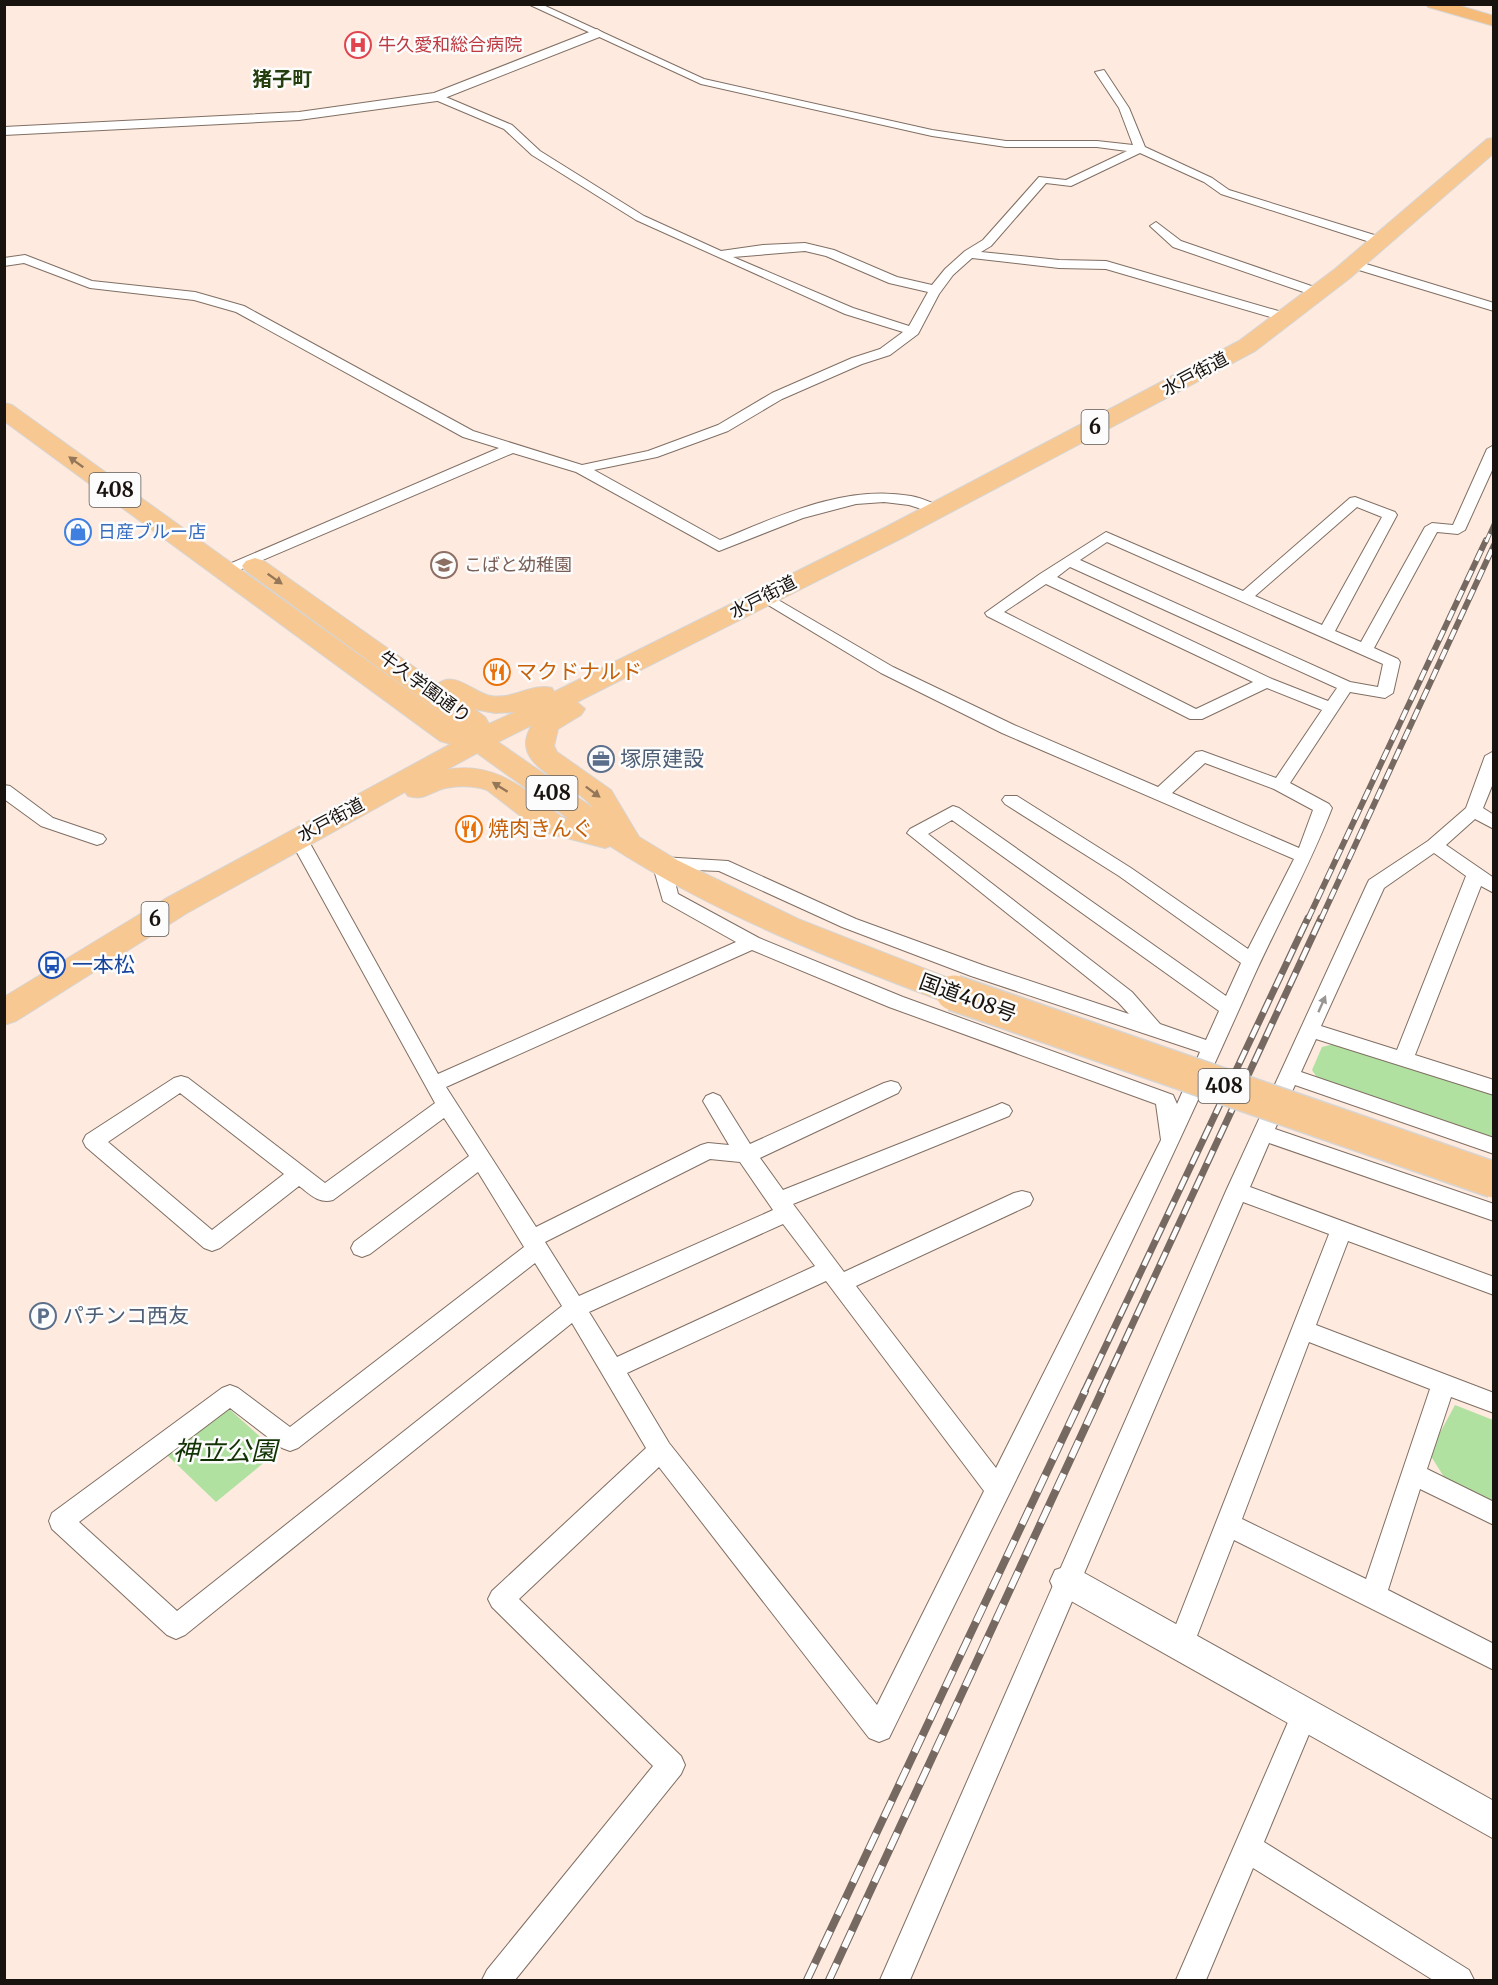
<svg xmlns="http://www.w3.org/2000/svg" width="1498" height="1985" viewBox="0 0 1498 1985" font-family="Merriweather,'Noto Sans JP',serif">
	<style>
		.green { fill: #b0e1a0 }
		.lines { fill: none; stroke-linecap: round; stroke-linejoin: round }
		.minor-casing { stroke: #806f64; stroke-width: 2 }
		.tertiary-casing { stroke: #806f64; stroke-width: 2 }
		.trunk-casing { stroke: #d6d5d4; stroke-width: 2 }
		.motorway-casing { stroke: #d6d5d4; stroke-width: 2 }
		.minor { fill: #fff; fill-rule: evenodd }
		.tertiary { fill: #fff; fill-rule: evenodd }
		.trunk { fill: #f8c893; fill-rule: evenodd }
		.motorway { fill: #f6bb78; fill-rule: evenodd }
		.rail-far3-casing { stroke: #756962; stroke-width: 4.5 }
		.rail-far2-casing { stroke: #756962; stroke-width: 6 }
		.rail-far1-casing { stroke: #756962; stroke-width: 7 }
		.rail-casing { stroke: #756962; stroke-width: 8 }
		.rail-far3 { stroke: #fcfcfc; stroke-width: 3; stroke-dasharray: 9; stroke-linecap: butt }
		.rail-far2 { stroke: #fcfcfc; stroke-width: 4; stroke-dasharray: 11; stroke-linecap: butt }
		.rail-far1 { stroke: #fcfcfc; stroke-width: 4.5; stroke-dasharray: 14; stroke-linecap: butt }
		.rail { stroke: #fcfcfc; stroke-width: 6; stroke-dasharray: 18; stroke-linecap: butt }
		.trunk-bridge-casing { stroke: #d6d5d4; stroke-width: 38; stroke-linecap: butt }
		.trunk-bridge { stroke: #f8c893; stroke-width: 35 }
		.oneway { fill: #947758 }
		.oneway2 { fill: #989593 }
		.labels { text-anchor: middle; stroke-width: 5; stroke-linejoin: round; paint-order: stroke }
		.far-health-label { font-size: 18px; fill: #be3a42; stroke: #fcfcfc; text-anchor: start }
		.far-street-label { font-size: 18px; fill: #19130f; stroke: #fcfcfc }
		.far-shop-label { font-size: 18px; fill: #366cbe; stroke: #fcfcfc; text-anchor: start }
		.far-education-label { font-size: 18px; fill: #785e54; stroke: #fcfcfc; text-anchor: start }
		.far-quarter-label { font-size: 20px; font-weight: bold; fill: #253e0d; stroke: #fcfcfc }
		.shield { fill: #fcfcfc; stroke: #5d5956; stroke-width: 1.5 }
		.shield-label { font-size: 20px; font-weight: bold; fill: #19130f }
		.food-label { font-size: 21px; fill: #c56008; stroke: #fcfcfc; text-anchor: start }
		.service-label { font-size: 21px; fill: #4e5e75; stroke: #fcfcfc; text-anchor: start }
		.transit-label { font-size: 21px; fill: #164399; stroke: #fcfcfc; text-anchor: start }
		.street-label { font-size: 21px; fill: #19130f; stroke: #fcfcfc }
		.near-park-label { font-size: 26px; font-style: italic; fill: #123304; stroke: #fcfcfc }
	</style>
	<rect width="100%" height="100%" fill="#feeade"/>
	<g class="green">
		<polygon points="1338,1043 1493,1094 1493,1141 1322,1085 1312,1070 1322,1047"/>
		<polygon points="1455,1405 1493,1420 1493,1501 1444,1477 1429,1453"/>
		<polygon points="227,1407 277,1452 216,1502 167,1455"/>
	</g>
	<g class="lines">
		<defs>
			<g id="minor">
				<path d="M528 4H541L704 79 932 130 1006 141H1097L1133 145 1119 108 1095 72 1104 70 1129 108 1145 147 1212 178 1229 190 1384 238 1386 241 1384 244H1376L1221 194 1204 182 1140 153 1071 186 1046 183 991 246 981 252 1059 260 1106 261 1292 315 1294 318 1292 321H1284L1106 269 1059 268 972 258 953 275 939 294 918 334 890 355 862 364 782 399 728 431 657 457 594 470 720 540C779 516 845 484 911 496 922 498 932 503 942 507L944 510 942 513 937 514 909 505 884 502 856 504 803 518 719 551 576 472 513 453 230 574H220L217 571 220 568 499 448 463 437 236 312 194 300 90 288 24 263 4 266V258L25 255 92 281 195 292 244 306 473 431 582 465 648 451 718 425 772 393 852 358 880 349 903 332 845 314 636 220 532 155 504 129 433 99V95H441L512 125 540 151 644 216 721 251 763 245 805 243 834 250 897 277 932 285 945 269 965 251 983 240 1039 177 1066 180 1127 151 1097 147H1006L932 136 701 84ZM805 251 826 256 889 283 928 292 909 326 853 308 733 257Z"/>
				<polygon points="1156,222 1181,241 1323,290 1325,293 1319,297 1315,296 1173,247 1150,226"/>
				<polygon points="1353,260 1494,303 1494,311 1349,267 1349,261"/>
				<path d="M1494 445V466L1465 530 1458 534 1437 532 1374 648 1398 659 1400 662 1393 693 1385 698 1350 692 1290 783 1329 804 1332 808C1308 870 1276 926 1249 987 1137 1240 1011 1489 889 1738L879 1742 869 1738 659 1467 519 1599 681 1756 685 1765 681 1774 515 1980H482L487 1970 653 1766 492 1607 488 1599 492 1591 646 1448 572 1323 185 1635 176 1639 167 1635 52 1529 49 1521 52 1513 222 1388 230 1385 238 1388 290 1427 524 1247 478 1172 370 1254 362 1257 354 1254 351 1248 354 1242 469 1156 444 1118 333 1200C318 1204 310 1194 299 1186L220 1248 212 1251 204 1248 86 1147 83 1141 86 1135 174 1078 181 1076 188 1078 325 1183 435 1103 289 838 292 834H304L307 838 438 1074 736 942 663 901 652 863 655 859 661 857 728 861 856 919 985 966 1129 1014 1118 1002 907 833 910 829 953 806 959 808 1226 996 1241 963 1119 876 1005 804 1002 800 1005 796H1017L1131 868 1248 949 1294 859 1002 733 881 673 755 597 763 592 768 594 893 667 1014 725 1158 787 1196 752 1202 751 1276 778 1322 710 1267 688 1202 719H1190L987 616 985 613 1040 574 1106 532 1243 591 1350 498 1355 497 1395 512 1397 515 1335 631 1361 642 1425 527 1432 523 1453 525 1487 449ZM1357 507 1382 517 1322 625 1255 596ZM1107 542 1383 664 1378 687 1350 682 1080 560ZM1070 567 1337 688 1328 701 1272 679 1057 577ZM1046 584 1253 682 1196 709 1004 612ZM1205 763 1274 789 1313 810 1299 848 1172 793ZM952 820 1219 1011 1206 1040 1160 1024 1132 992 928 834ZM672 869 719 871 842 927 971 976 1200 1052 1177 1104 1173 1095 903 997 759 938 678 894ZM752 950 889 1007 1156 1104 1161 1140 996 1468 856 1286 1030 1205 1033 1199 1030 1193 1022 1191 1014 1193 844 1272 793 1204 1009 1116 1012 1111 1009 1106 1002 1103 995 1106 783 1190 760 1158 898 1093 901 1088 898 1083 891 1081 884 1083 750 1144 720 1096 713 1093 706 1096 703 1101 729 1145 708 1143 701 1145 536 1227 446 1087ZM180 1093 284 1174 212 1230 108 1142ZM710 1159 740 1162 773 1210 579 1296 545 1242ZM783 1224 815 1266 617 1357 589 1312ZM535 1263 562 1306 177 1611 79 1522 230 1408 282 1448 290 1451 298 1448ZM826 1281 984 1491 877 1705 669 1443 627 1373Z"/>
				<path d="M1494 751V781L1483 808 1494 815V829L1475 819 1446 845 1494 878V893L1481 886 1415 1055 1494 1080V1095L1316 1039 1301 1072 1494 1138V1154L1295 1085 1275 1129 1494 1204V1221L1269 1143 1250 1187 1494 1277V1295L1348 1241 1316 1325 1494 1393V1413L1451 1397 1427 1469 1494 1502V1525L1420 1489 1388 1590 1494 1644V1670L1234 1540 1190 1654 1181 1657 1172 1654 1168 1645 1329 1234 1243 1202 910 1980H880L1226 1191 1367 884 1369 880 1428 841 1466 808 1485 756ZM1434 853 1466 876 1397 1050 1321 1026 1384 888ZM1309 1342 1430 1389 1366 1579 1242 1519Z"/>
				<polygon points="4,785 10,786 53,818 103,835 106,839 103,843 97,845 41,826 4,799"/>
				<polygon points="1304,1702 1313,1706 1317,1715 1264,1842 1469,1970 1474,1980 1433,1980 1253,1868 1206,1980 1176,1980 1295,1706"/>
			</g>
			<g id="tertiary">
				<polygon points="597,29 603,33 602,36 437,101 299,120 4,135 4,127 299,112 434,93"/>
				<polygon points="1067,1566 1079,1570 1494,1801 1494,1839 1055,1592 1050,1581 1055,1570"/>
			</g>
			<path id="trunk" d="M1494 138V153L1350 278 1255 351 904 537 577 702 585 709 581 715 558 729 554 746 557 752 611 790 639 837 677 860 798 919 966 985 971 993 966 1001 954 1004 942 1001C828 958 714 913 610 846L605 848 540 831 487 790C474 785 452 785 439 790 427 795 422 800 408 796L405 792 187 913 16 1021 4 1025V997L165 899 451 744 440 741 4 421V403L12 405 462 729 246 571 242 566 246 561 255 558 264 561 438 684C454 670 474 693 491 696 513 700 531 683 552 688L554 692 886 527 1239 341 1335 269 1487 139ZM474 709 495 713 515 712 489 724 485 717ZM532 725C505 768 576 782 593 808L498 742ZM477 753 569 819 562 817C526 791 495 760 446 770Z"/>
			<polygon id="motorway" points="1426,4 1454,4 1494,16 1494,26 1428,7"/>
		</defs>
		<use href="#minor" class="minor-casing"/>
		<use href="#tertiary" class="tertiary-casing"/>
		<use href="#trunk" class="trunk-casing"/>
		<use href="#motorway" class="motorway-casing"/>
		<use href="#minor" class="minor"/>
		<use href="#tertiary" class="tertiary"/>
		<use href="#trunk" class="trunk"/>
		<use href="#motorway" class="motorway"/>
		<defs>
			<polyline id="rail-far3" points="1486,542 1494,524"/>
			<g id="rail-far2">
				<polyline points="1308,919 1486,540"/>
				<polyline points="1321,919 1494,545"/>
			</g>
			<g id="rail-far1">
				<polyline points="1084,1392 1308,918"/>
				<polyline points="1101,1392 1321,918"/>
			</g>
			<g id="rail">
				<polyline points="807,1980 1085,1391"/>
				<polyline points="829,1980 1102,1391"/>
			</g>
		</defs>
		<use href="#rail-far3" class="rail-far3-casing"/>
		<use href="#rail-far2" class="rail-far2-casing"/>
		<use href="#rail-far1" class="rail-far1-casing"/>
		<use href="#rail" class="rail-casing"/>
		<use href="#rail-far3" class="rail-far3"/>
		<use href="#rail-far2" class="rail-far2"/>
		<use href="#rail-far1" class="rail-far1"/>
		<use href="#rail" class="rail"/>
		<defs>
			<polyline id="trunk-bridge" points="954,993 1494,1180"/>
		</defs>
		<use href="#trunk-bridge" class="trunk-bridge-casing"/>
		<use href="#trunk-bridge" class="trunk-bridge"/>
	</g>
	<defs><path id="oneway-solid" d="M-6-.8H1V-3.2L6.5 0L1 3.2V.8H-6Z" transform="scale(1.5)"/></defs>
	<g class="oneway">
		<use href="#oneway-solid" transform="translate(76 462) rotate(-144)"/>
		<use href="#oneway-solid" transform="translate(275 579) rotate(35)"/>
		<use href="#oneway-solid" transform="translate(500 787) rotate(-148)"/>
		<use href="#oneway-solid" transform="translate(593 792) rotate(37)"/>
	</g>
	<use class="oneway2" href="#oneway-solid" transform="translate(1322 1004) rotate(-66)"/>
	<defs>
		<symbol id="hospital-ring" viewBox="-11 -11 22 22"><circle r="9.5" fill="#fcfcfc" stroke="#e0444e" stroke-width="1.5"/><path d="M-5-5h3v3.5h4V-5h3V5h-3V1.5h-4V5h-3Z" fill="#e0444e"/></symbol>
		<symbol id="shop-ring" viewBox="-11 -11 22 22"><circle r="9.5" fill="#fcfcfc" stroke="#3f7fe0" stroke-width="1.5"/><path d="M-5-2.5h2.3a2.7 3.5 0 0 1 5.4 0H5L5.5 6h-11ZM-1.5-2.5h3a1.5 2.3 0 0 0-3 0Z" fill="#3f7fe0"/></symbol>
		<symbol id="school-ring" viewBox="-11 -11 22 22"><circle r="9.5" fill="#fcfcfc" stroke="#8d6e63" stroke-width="1.5"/><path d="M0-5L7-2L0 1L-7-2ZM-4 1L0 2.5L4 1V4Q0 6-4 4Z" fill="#8d6e63"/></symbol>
		<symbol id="restaurant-ring" viewBox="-11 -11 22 22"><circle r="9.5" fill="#fcfcfc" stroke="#e8710a" stroke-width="1.5"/><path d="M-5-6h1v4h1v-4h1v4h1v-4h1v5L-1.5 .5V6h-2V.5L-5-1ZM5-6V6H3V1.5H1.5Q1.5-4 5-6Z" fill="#e8710a"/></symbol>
		<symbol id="office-ring" viewBox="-11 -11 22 22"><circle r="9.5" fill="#fcfcfc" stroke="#5c6f8a" stroke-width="1.5"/><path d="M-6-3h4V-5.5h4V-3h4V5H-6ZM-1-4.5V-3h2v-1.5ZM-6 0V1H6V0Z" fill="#5c6f8a"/></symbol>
		<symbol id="bus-ring" viewBox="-11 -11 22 22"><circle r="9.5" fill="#fcfcfc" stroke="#1a4fb4" stroke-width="1.5"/><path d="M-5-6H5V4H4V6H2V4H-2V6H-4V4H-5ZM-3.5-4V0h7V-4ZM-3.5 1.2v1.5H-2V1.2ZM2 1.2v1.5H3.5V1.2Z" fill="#1a4fb4"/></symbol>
		<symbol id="parking-ring" viewBox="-11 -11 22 22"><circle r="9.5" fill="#fcfcfc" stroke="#5c6f8a" stroke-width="1.5"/><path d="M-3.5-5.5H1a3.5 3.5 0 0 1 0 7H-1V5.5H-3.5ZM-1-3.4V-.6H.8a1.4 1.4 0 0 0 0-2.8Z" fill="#5c6f8a"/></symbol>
	</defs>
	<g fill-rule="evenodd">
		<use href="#hospital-ring" x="343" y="30" width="30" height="30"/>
		<use href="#shop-ring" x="63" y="517" width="30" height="30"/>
		<use href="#school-ring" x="429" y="550" width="30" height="30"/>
		<use href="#restaurant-ring" x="482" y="657" width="30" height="30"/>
		<use href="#office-ring" x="586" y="744" width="30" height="30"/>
		<use href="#restaurant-ring" x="454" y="814" width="30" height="30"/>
		<use href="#bus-ring" x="37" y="950" width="30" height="30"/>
		<use href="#parking-ring" x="28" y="1301" width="30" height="30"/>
	</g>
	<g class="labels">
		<g class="far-health-label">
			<text x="378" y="51">牛久愛和総合病院</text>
		</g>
		<g class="far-street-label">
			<text transform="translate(1195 374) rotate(-28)" y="6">水戸街道</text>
			<text transform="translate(763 597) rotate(-27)" y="6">水戸街道</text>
			<text transform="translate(425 687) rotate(36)" y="6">牛久学園通り</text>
			<text transform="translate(331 820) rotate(-28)" y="6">水戸街道</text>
		</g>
		<g class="far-shop-label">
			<text x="98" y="538">日産ブルー店</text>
		</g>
		<g class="far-education-label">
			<text x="464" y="571">こばと幼稚園</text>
		</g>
		<g class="far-quarter-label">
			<text x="282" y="86">猪子町</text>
		</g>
		<g class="shield">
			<rect x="1081.5" y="410" width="27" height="34" rx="4.5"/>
			<rect x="89.5" y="473" width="51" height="34" rx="4.5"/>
			<rect x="526.5" y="776" width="51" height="34" rx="4.5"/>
			<rect x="141.5" y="902" width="27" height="34" rx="4.5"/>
			<rect x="1198.5" y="1069" width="51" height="34" rx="4.5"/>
		</g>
		<g class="shield-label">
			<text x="1095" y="434">6</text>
			<text x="115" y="497">408</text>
			<text x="552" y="800">408</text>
			<text x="155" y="926">6</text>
			<text x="1224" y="1093">408</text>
		</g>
		<g class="food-label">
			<text x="516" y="679">マクドナルド</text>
			<text x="488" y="836">焼肉きんぐ</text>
		</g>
		<g class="service-label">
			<text x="620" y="766">塚原建設</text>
			<text x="63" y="1323">パチンコ西友</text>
		</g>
		<g class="transit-label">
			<text x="72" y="972">一本松</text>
		</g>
		<g class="street-label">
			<text transform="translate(968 998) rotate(20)" y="7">国道408号</text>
		</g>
		<g class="near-park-label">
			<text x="225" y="1460">神立公園</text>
		</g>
	</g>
	<rect width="1498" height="1985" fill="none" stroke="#19130f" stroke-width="12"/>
</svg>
